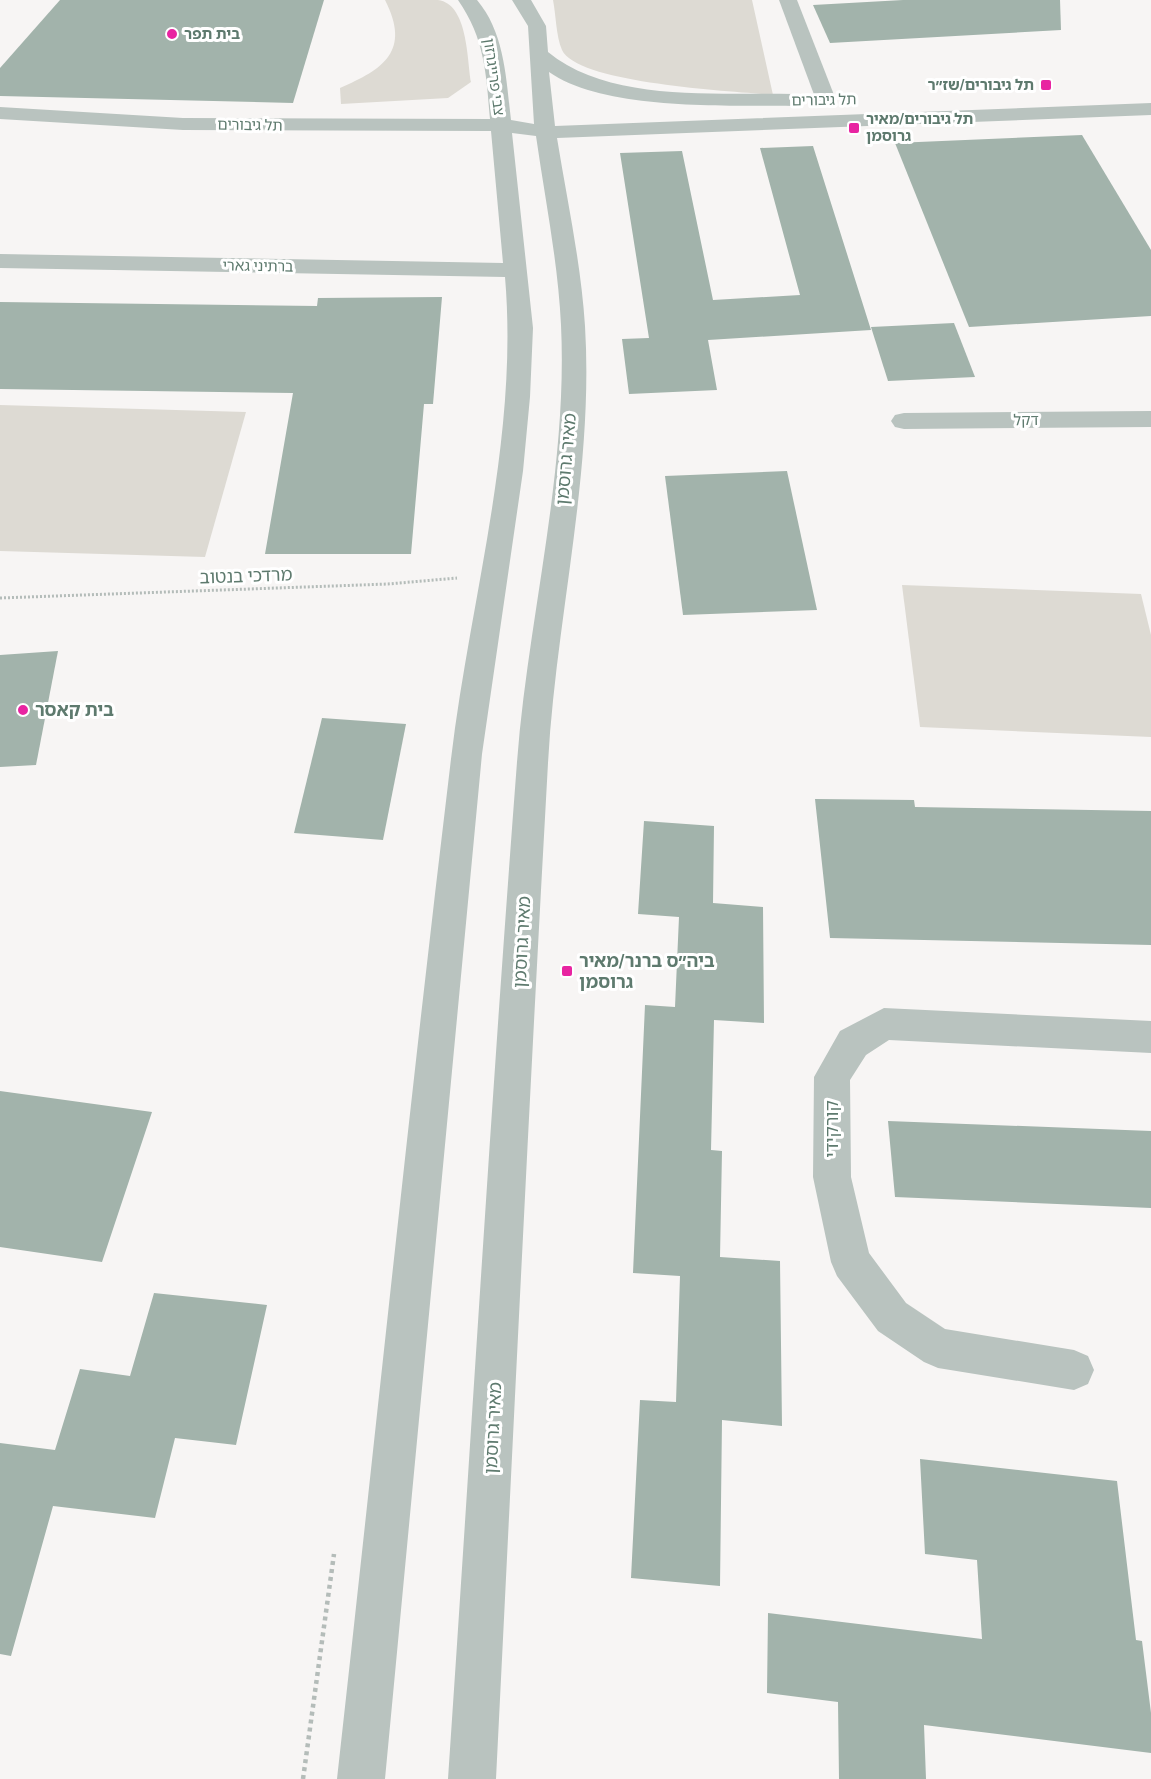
<svg xmlns="http://www.w3.org/2000/svg" width="1151" height="1779" viewBox="0 0 1151 1779" font-family="'Roboto Condensed','Noto Sans Hebrew',sans-serif">
	<style>
		.green { fill: #dddad3 }
		.building { fill: #a2b3ab }
		.lines { fill: none; stroke-linecap: round; stroke-linejoin: round }
		.path-far1 { stroke: #b4bcb9; stroke-width: 3; stroke-dasharray: 2 2; stroke-linecap: butt }
		.path { stroke: #b4bcb9; stroke-width: 4.5; stroke-dasharray: 4 4; stroke-linecap: butt }
		.minor { fill: #b9c3bf; fill-rule: evenodd }
		.poi-dot { fill: #e824a1; stroke: #fff; stroke-width: 2 }
		.labels { text-anchor: middle; stroke-width: 6; stroke-linejoin: round; paint-order: stroke }
		.far-poi-label { font-size: 15px; font-weight: bold; fill: #5e7a6e; stroke: #fff; text-anchor: start }
		.far-street-label { font-size: 15px; fill: #5e7a6e; stroke: #fff }
		.street-label { font-size: 18px; fill: #5e7a6e; stroke: #fff }
		.poi-label { font-size: 18px; font-weight: bold; fill: #5e7a6e; stroke: #fff; text-anchor: start }
	</style>
	<rect width="100%" height="100%" fill="#f7f5f4"/>
	<g class="green">
		<path d="M385 0C402 0 421 0 438 0 468 4 467 59 471 82L448 98 341 104 340 88C384 69 411 51 385 0Z"/>
		<path d="M553 0H752L773 95C734 91 578 84 562 50 556 36 556 15 553 0Z"/>
		<polygon points="0,405 246,412 205,557 0,551"/>
		<polygon points="902,585 1141,594 1151,635 1151,737 920,727"/>
	</g>
	<g class="building">
		<polygon points="60,0 324,0 293,103 0,96 0,68"/>
		<polygon points="903,0 1060,0 1061,30 830,43 813,5"/>
		<polygon points="1082,135 1151,250 1151,316 969,327 895,143"/>
		<polygon points="813,146 871,330 708,340 717,390 629,394 622,339 649,338 620,153 682,151 713,300 800,295 760,148"/>
		<polygon points="442,297 433,404 424,404 411,554 265,554 293,393 0,389 0,302 317,306 318,298"/>
		<polygon points="954,323 975,377 888,381 871,327"/>
		<polygon points="787,471 817,610 683,615 665,476"/>
		<polygon points="58,651 36,765 0,767 0,655"/>
		<polygon points="322,718 406,724 383,840 294,833"/>
		<polygon points="815,799 914,800 915,807 1151,811 1151,945 830,938"/>
		<polygon points="644,821 714,826 713,903 763,907 764,1023 714,1020 711,1150 722,1151 720,1257 780,1261 782,1426 722,1420 720,1586 631,1578 640,1400 676,1402 680,1276 633,1273 645,1005 675,1007 679,917 638,914"/>
		<polygon points="0,1091 152,1112 102,1262 0,1247"/>
		<polygon points="888,1121 1151,1131 1151,1208 895,1197"/>
		<polygon points="154,1293 267,1305 236,1445 175,1438 155,1518 53,1506 11,1656 0,1654 0,1443 55,1450 80,1369 130,1376"/>
		<polygon points="920,1459 1117,1481 1136,1640 1142,1641 1151,1713 1151,1753 924,1725 926,1779 839,1779 838,1702 767,1693 768,1613 982,1639 977,1560 925,1554"/>
	</g>
	<g class="lines">
		<polyline class="path-far1" points="0,598 388,584 457,578"/>
		<polyline class="path" points="303,1779 334,1554"/>
		<g class="minor">
			<path d="M458 0H477C505 33 506 79 511 120L534 124 528 26 512 0H531L546 26 548 52C610 103 716 92 793 94L800 96 803 100 800 104 793 106C726 105 605 111 549 72L555 126 1151 103V115L557 138C567 200 581 263 585 326 594 472 556 617 548 763 529 1101 513 1440 496 1779H448C471 1440 491 1101 517 762 528 617 568 472 561 325 558 262 545 199 536 136L512 133 533 328 530 397 523 471 482 754 385 1779H337C375 1439 410 1098 451 759 470 599 519 439 505 277L0 268V254L503 263 491 131 183 130 0 119V107L183 118 490 119C486 73 485 39 458 0Z"/>
			<polygon points="779,0 797,0 836,100 833,104 819,104 816,100"/>
			<polygon points="1151,411 1151,427 904,429 895,427 891,421 895,415 904,413"/>
			<polygon points="884,1008 1151,1021 1151,1053 889,1040 866,1055 850,1080 851,1177 869,1253 906,1303 945,1329 1074,1350 1088,1356 1094,1370 1088,1384 1074,1390 938,1368 924,1362 878,1331 837,1276 831,1262 813,1177 814,1077 840,1031"/>
		</g>
	</g>
	<g class="poi-dot">
		<circle cx="172" cy="34" r="6"/>
		<rect x="1040" y="79" width="12" height="12" rx="3"/>
		<rect x="848" y="122" width="12" height="12" rx="3"/>
		<circle cx="23" cy="710" r="6"/>
		<rect x="561" y="965" width="12" height="12" rx="3"/>
	</g>
	<g class="labels">
		<g class="far-poi-label">
			<text x="184" y="39">בית תפר</text>
			<text x="1034" y="90" text-anchor="end">תל גיבורים/שז״ר</text>
			<text x="866" y="124">תל גיבורים/מאיר<tspan x="866" dy="17">גרוסמן</tspan></text>
		</g>
		<g class="far-street-label">
			<text transform="translate(494 77) rotate(82)" y="5">צבי פרייגרזון</text>
			<text transform="translate(824 100) rotate(-1)" y="5">תל גיבורים</text>
			<text transform="translate(250 125) rotate(1)" y="5">תל גיבורים</text>
			<text transform="translate(258 266) rotate(1)" y="5">ברתיני גארי</text>
			<text transform="translate(1026 420) rotate(-1)" y="5">דקל</text>
		</g>
		<g class="street-label">
			<text transform="translate(566 459) rotate(-85)" y="6">מאיר גרוסמן</text>
			<text transform="translate(246 576) rotate(-2)" y="6">מרדכי בנטוב</text>
			<text transform="translate(522 942) rotate(-87)" y="6">מאיר גרוסמן</text>
			<text transform="translate(832 1129) rotate(-90)" y="6">קורקידי</text>
			<text transform="translate(493 1428) rotate(-87)" y="6">מאיר גרוסמן</text>
		</g>
		<g class="poi-label">
			<text x="35" y="716">בית קאסר</text>
			<text x="579" y="967">ביה״ס ברנר/מאיר<tspan x="579" dy="21">גרוסמן</tspan></text>
		</g>
	</g>
</svg>
